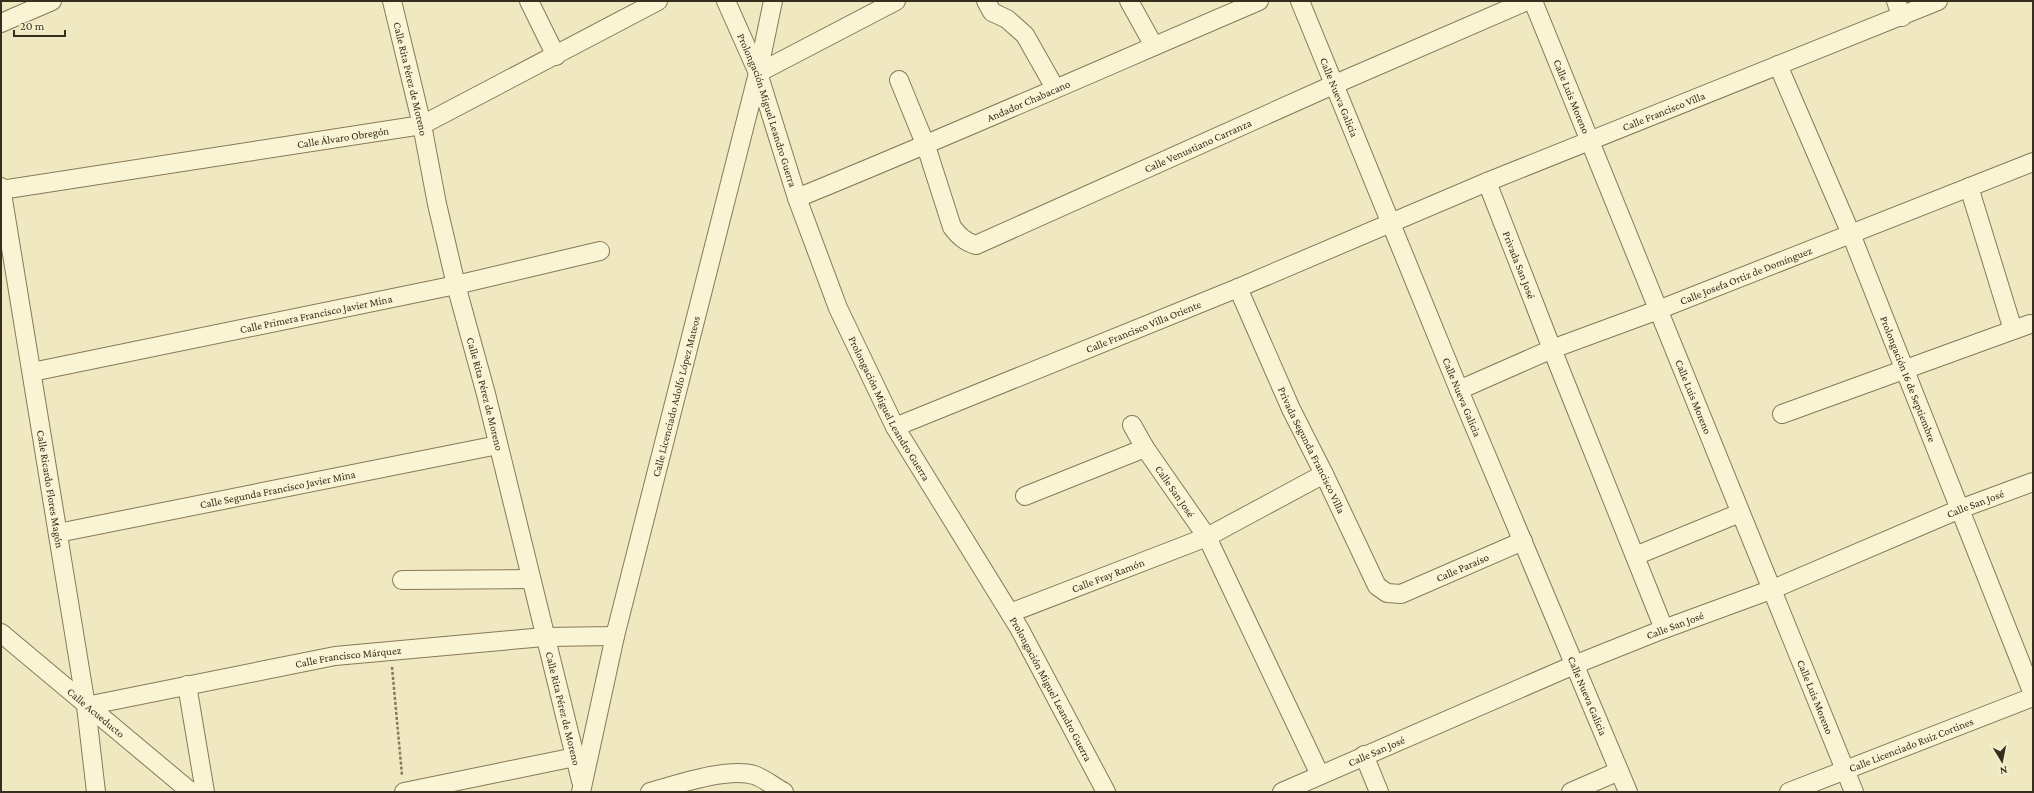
<svg xmlns="http://www.w3.org/2000/svg" width="2034" height="793" viewBox="0 0 2034 793" font-family="'Crimson Pro',serif">
	<style>
		.lines { fill: none; stroke-linecap: round; stroke-linejoin: round }
		.minor-casing { stroke: #887958; stroke-width: 20 }
		.path { stroke: #887958; stroke-width: 2.5; stroke-dasharray: 3 2; stroke-linecap: butt }
		.minor { stroke: #f9f4d4; stroke-width: 18 }
		.labels { text-anchor: middle; stroke-width: 3; stroke-linejoin: round; paint-order: stroke }
		.street-label { font-size: 11px; fill: #382e1d; stroke: #f6f1d0 }
	</style>
	<rect width="100%" height="100%" fill="#efe8c0"/>
	<g class="lines">
		<defs>
			<g id="minor">
				<path id="s1" d="M392 1 422 125 437 204 456 285 486 394 581 781"/>
				<polyline points="529,1 556,56"/>
				<path id="s2" d="M726 1 758 73 797 198 838 308 895 427 1019 628 1106 792"/>
				<polyline points="986,1 992,12 1007,19 1025,35 1055,88"/>
				<polyline points="1129,1 1154,46"/>
				<path id="s3" d="M1300 1 1459 390 1628 792"/>
				<path id="s4" d="M1533 1 1854 792"/>
				<polyline points="1896,1 1902,17"/>
				<polyline points="1,23 52,1"/>
				<path id="s5" d="M1778 65 1851 234 2033 694"/>
				<polyline points="758,73 896,1"/>
				<path id="s6" d="M899 80 926 146 952 227C959 236 965 242 976 245L1333 85 1527 1"/>
				<path id="s7" d="M1487 182 1552 349 1664 629"/>
				<path id="s8" d="M1 187 86 706 96 792"/>
				<polyline points="1969,187 2013,330"/>
				<path id="s9" d="M1 190 422 125 658 1"/>
				<path id="s10" d="M797 198C952 135 1105 67 1259 1"/>
				<path id="s11" d="M1238 288 1291 409 1324 474 1377 586 1387 593 1401 594 1523 541"/>
				<path id="s12" d="M32 372 456 285 600 251"/>
				<path id="s13" d="M1459 390 1552 349 1658 310 2033 162"/>
				<polyline points="1782,414 2030,324"/>
				<path id="s14" d="M1132 425 1145 448 1207 537 1320 775"/>
				<path id="s15" d="M895 427 1238 288 1487 182 1938 1"/>
				<polyline points="1025,496 1145,448"/>
				<path id="s16" d="M58 533 498 445"/>
				<polyline points="1635,556 1740,513"/>
				<polyline points="402,580 530,579"/>
				<path id="s17" d="M1010 613 1207 537 1324 474"/>
				<path id="s18" d="M1 633 191 792"/>
				<polyline points="187,685 205,792"/>
				<path id="s19" d="M86 706 335 656 544 637 615 636"/>
				<polyline points="1364,755 1379,792"/>
				<polyline points="404,792 575,757"/>
				<path id="s20" d="M581 792 615 636 758 73 773 1"/>
				<path d="M650 792C676 785 727 767 754 775 764 778 774 787 784 792"/>
				<path id="s21" d="M1282 792 1574 665 1664 629 1773 589 1960 509 2033 482"/>
				<polyline points="1571,792 1619,771"/>
				<path id="s22" d="M1789 792 2033 697"/>
			</g>
		</defs>
		<use href="#minor" class="minor-casing"/>
		<polyline class="path" points="392,667 402,775"/>
		<use href="#minor" class="minor"/>
	</g>
	<g class="labels">
		<g class="street-label">
			<text dy="4" stroke="none"><textPath href="#s1" startOffset="80">Calle Rita Pérez de Moreno</textPath></text>
			<text dy="4" stroke="none"><textPath href="#s4" startOffset="103">Calle Luis Moreno</textPath></text>
			<text dy="4" stroke="none"><textPath href="#s3" startOffset="104">Calle Nueva Galicia</textPath></text>
			<text dy="4" stroke="none"><textPath href="#s10" startOffset="251">Andador Chabacano</textPath></text>
			<text dy="4" stroke="none"><textPath href="#s2" startOffset="117">Prolongación Miguel Leandro Guerra</textPath></text>
			<text dy="4" stroke="none"><textPath href="#s15" startOffset="831">Calle Francisco Villa</textPath></text>
			<text dy="4" stroke="none"><textPath href="#s9" startOffset="346">Calle Álvaro Obregón</textPath></text>
			<text dy="4" stroke="none"><textPath href="#s6" startOffset="430">Calle Venustiano Carranza</textPath></text>
			<text dy="4" stroke="none"><textPath href="#s7" startOffset="89">Privada San José</textPath></text>
			<text dy="4" stroke="none"><textPath href="#s13" startOffset="309">Calle Josefa Ortiz de Domínguez</textPath></text>
			<text dy="4" stroke="none"><textPath href="#s12" startOffset="290">Calle Primera Francisco Javier Mina</textPath></text>
			<text dy="4" stroke="none"><textPath href="#s15" startOffset="268">Calle Francisco Villa Oriente</textPath></text>
			<text dy="4" stroke="none"><textPath href="#s5" startOffset="340">Prolongación 16 de Septiembre</textPath></text>
			<text dy="4" stroke="none"><textPath href="#s1" startOffset="404">Calle Rita Pérez de Moreno</textPath></text>
			<text dy="4" stroke="none"><textPath href="#s20" startOffset="407">Calle Licenciado Adolfo López Mateos</textPath></text>
			<text dy="4" stroke="none"><textPath href="#s3" startOffset="428">Calle Nueva Galicia</textPath></text>
			<text dy="4" stroke="none"><textPath href="#s4" startOffset="427">Calle Luis Moreno</textPath></text>
			<text dy="4" stroke="none"><textPath href="#s2" startOffset="440">Prolongación Miguel Leandro Guerra</textPath></text>
			<text dy="4" stroke="none"><textPath href="#s11" startOffset="178">Privada Segunda Francisco Villa</textPath></text>
			<text dy="4" stroke="none"><textPath href="#s8" startOffset="306">Calle Ricardo Flores Magón</textPath></text>
			<text dy="4" stroke="none"><textPath href="#s16" startOffset="224">Calle Segunda Francisco Javier Mina</textPath></text>
			<text dy="4" stroke="none"><textPath href="#s14" startOffset="79">Calle San José</textPath></text>
			<text dy="4" stroke="none"><textPath href="#s21" startOffset="751">Calle San José</textPath></text>
			<text dy="4" stroke="none"><textPath href="#s11" startOffset="422">Calle Paraíso</textPath></text>
			<text dy="4" stroke="none"><textPath href="#s17" startOffset="105">Calle Fray Ramón</textPath></text>
			<text dy="4" stroke="none"><textPath href="#s21" startOffset="427">Calle San José</textPath></text>
			<text dy="4" stroke="none"><textPath href="#s19" startOffset="267">Calle Francisco Márquez</textPath></text>
			<text dy="4" stroke="none"><textPath href="#s2" startOffset="764">Prolongación Miguel Leandro Guerra</textPath></text>
			<text dy="4" stroke="none"><textPath href="#s3" startOffset="752">Calle Nueva Galicia</textPath></text>
			<text dy="4" stroke="none"><textPath href="#s4" startOffset="751">Calle Luis Moreno</textPath></text>
			<text dy="4" stroke="none"><textPath href="#s1" startOffset="728">Calle Rita Pérez de Moreno</textPath></text>
			<text dy="4" stroke="none"><textPath href="#s18" startOffset="124">Calle Acueducto</textPath></text>
			<text dy="4" stroke="none"><textPath href="#s22" startOffset="131">Calle Licenciado Ruiz Cortines</textPath></text>
			<text dy="4" stroke="none"><textPath href="#s21" startOffset="103">Calle San José</textPath></text>
		</g>
	</g>
	<rect width="2034" height="793" fill="none" stroke="#382e1d" stroke-width="4"/>
	<g transform="translate(2002 761) rotate(170)" stroke="#f6f1d0" stroke-width="3" paint-order="stroke">
	<path d="M0-3L7 15L0 10L-7 15Z" fill="#382e1d"/>
	<text y="-6" font-size="11" font-weight="bold" text-anchor="middle" fill="#382e1d">N</text>
	</g>
	<path d="M14 30v6h51v-6" fill="none" stroke="#382e1d" stroke-width="2"/>
	<text x="20" y="30" font-size="12" fill="#382e1d" stroke="#f6f1d0" stroke-width="3" paint-order="stroke">20 m</text>
</svg>
